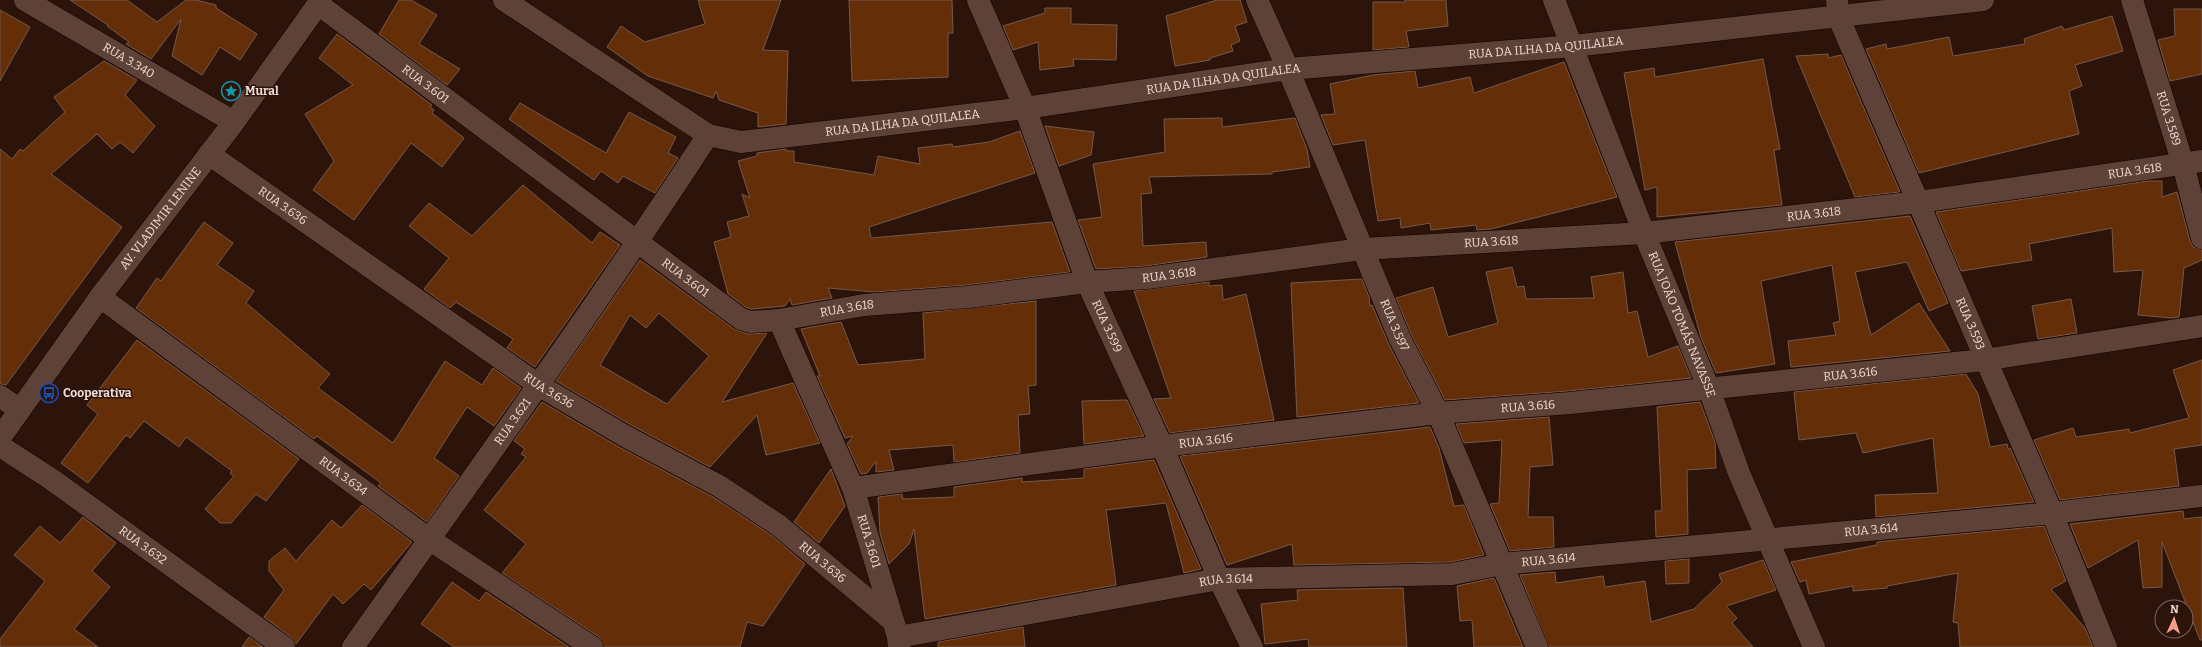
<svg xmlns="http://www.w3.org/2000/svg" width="2202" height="647" viewBox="0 0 2202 647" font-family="Bitter,serif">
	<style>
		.building { fill: #642e09; stroke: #75594a; fill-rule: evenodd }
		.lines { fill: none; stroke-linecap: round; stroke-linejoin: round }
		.minor-casing { stroke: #140200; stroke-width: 23 }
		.secondary-casing { stroke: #140200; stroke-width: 23 }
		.minor { stroke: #5e4137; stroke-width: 22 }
		.secondary { stroke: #5e4137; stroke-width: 22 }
		.labels { text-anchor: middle; stroke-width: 3; stroke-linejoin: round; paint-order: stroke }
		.street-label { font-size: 12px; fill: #efddd6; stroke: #2d140b }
		.poi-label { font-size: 12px; font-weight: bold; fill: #efddd6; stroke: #2d140b; text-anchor: start }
	</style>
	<rect width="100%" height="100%" fill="#2d140b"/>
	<g class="building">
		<polygon points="70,0 127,0 157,22 186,0 196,0 216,5 216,8 257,34 240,60 220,47 202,75 172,56 181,19 151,59 126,44 129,42 107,26 108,25"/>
		<polygon points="399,0 411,0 437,15 419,44 460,69 447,85 379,34"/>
		<polygon points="698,0 781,0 763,50 788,51 786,124 758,127 758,113 719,100 716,91 713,98 648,76 607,47 621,26 645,42 705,24"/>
		<polygon points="849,0 952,0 953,33 948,33 948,77 852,81"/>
		<polygon points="1217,0 1240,0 1247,22 1235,26 1240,41 1231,45 1233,51 1210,58 1210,60 1175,66 1166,16"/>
		<polygon points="1405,0 1446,0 1448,26 1406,31 1409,47 1373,50 1373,2 1405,2"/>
		<polygon points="1045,8 1071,8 1071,24 1117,25 1116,60 1073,59 1074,66 1040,70 1038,42 1013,50 1003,26 1045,13"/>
		<polygon points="2174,9 2202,9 2202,74 2170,81 2158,40 2175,36"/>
		<polygon points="0,10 30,27 0,81"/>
		<polygon points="2112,16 2123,51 2075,65 2082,86 2069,91 2079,134 1919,173 1866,49 1886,44 1887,49 1949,37 1953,56 2025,44 2024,39 2062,26 2064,30"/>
		<polygon points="337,34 432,105 430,107 434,110 432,113 464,138 442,167 411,143 354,220 313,190 334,161 305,114 353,85 319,58"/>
		<polygon points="1828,54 1828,58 1841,55 1900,192 1855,197 1796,56"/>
		<polygon points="1763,59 1780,149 1774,150 1782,205 1657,217 1657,187 1645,190 1624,73 1654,68 1655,77"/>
		<polygon points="104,61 137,80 125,95 155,126 133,153 120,142 112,149 97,134 51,174 122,227 6,385 0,384 0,149 12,159 20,149 23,151 65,112 54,97"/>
		<polygon points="1564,62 1617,197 1491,229 1477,230 1476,225 1431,230 1430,223 1401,228 1400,218 1378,221 1365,140 1333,145 1321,115 1335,114 1330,84 1373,75 1415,71 1418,88 1470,77 1474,93"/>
		<polygon points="520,103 606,153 629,112 676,137 668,153 678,158 655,193 623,176 618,183 601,171 594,180 509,119"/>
		<polygon points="1222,118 1222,127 1295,118 1307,149 1310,167 1272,172 1272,174 1149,177 1152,193 1141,194 1143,246 1206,242 1207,257 1146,266 1096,269 1078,220 1102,217 1093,164 1165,152 1164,119"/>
		<polygon points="1045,126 1094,132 1091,155 1059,166"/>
		<polygon points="1020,131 1035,173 869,227 871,238 1052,222 1070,272 967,285 875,292 828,288 832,298 792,305 790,299 785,306 752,309 747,308 728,294 714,242 731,237 727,222 749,216 742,194 750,198 738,161 757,156 757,153 786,149 786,151 794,151 794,162 874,175 878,156 920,164 918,148 952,144 953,147 989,142"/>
		<polygon points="2148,181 2162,181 2162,197 2177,192 2190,241 2193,247 2202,250 2202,260 2184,268 2179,317 2172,318 2138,315 2143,270 2114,272 2112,228 2029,244 2032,260 1961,271 1936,212"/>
		<polygon points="523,185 592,243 600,232 620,245 535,367 507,348 513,339 456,302 450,308 424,289 449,258 409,226 429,203 472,236"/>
		<polygon points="1910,216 1948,303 1929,311 1907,262 1855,272 1871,335 1919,303 1950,351 1791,367 1788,341 1836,335 1833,323 1840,321 1832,265 1761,281 1775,364 1716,373 1701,338 1675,242"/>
		<polygon points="204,222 233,243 217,265 254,291 246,303 330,374 318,388 393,443 445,361 482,385 493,368 521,388 494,426 467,407 434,458 459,476 427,522 378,486 381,483 317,436 314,439 136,308 157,278 161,281"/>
		<path d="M640 260 734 329 748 334 767 333 722 402 793 383 820 443 766 455 757 415 710 467 631 425 556 381ZM659 313 709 356 667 404 600 365 630 315 646 328Z"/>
		<polygon points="1512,267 1517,287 1524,286 1526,299 1594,298 1591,277 1623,272 1628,313 1637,311 1648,357 1678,346 1691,378 1569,391 1445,400 1411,334 1396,298 1433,287 1448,337 1498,323 1486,272"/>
		<polygon points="1362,279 1369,297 1370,306 1372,305 1389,345 1419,403 1297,417 1291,283"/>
		<polygon points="1209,282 1209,286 1222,285 1223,300 1246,294 1274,420 1170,433 1154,399 1171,398 1134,291"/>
		<polygon points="2071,299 2077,333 2038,339 2032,306"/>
		<polygon points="1036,301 1036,385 1028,386 1030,414 1018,415 1020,453 954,462 953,445 889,450 894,470 876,472 876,461 867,473 861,474 847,444 853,436 845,438 817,376 820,376 801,329 841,322 858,365 925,359 923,313"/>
		<polygon points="137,340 299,459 266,501 256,494 231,523 220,523 205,509 234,476 230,473 232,471 186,437 179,447 144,421 130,438 126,435 88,483 61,463 98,414 87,405"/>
		<polygon points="2202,360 2202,445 2174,449 2179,486 2060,500 2034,440 2073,428 2076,437 2129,429 2130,433 2189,418 2173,370"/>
		<polygon points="1966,374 1978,394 1990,447 2007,444 2008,449 2010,448 2034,502 1876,517 1875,495 1938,493 1933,438 1863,453 1856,433 1799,440 1794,392"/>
		<polygon points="1127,400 1144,436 1084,444 1082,401"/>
		<polygon points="542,402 619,447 713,497 771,535 805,564 763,626 747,622 740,647 604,647 599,637 502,573 526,544 484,510 526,457 521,454 525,449 514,441"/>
		<polygon points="1700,402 1715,442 1716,468 1687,470 1688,534 1656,537 1655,511 1662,511 1657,407"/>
		<polygon points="1549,417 1553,465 1530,467 1528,517 1553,517 1554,547 1510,551 1490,504 1499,503 1502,440 1464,443 1456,424"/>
		<polygon points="1430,427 1439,448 1454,506 1464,505 1484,555 1451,562 1294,565 1292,544 1227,565 1180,456"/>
		<polygon points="1154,460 1201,569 1184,573 1166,503 1106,510 1116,585 925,619 914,529 909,544 889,564 880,533 878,497 902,494 903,499 954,497 954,487 1022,478 1022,482 1084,478 1084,469"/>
		<polygon points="831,469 845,506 819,543 794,522"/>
		<polygon points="362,505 412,542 371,590 364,584 343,604 333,594 296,644 291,637 264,617 284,590 269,571 269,561 285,548 296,561 332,520 341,528"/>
		<polygon points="2183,511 2184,519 2202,517 2202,640 2200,640 2162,542 2162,587 2143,588 2138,540 2088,568 2070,524"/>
		<polygon points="83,517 116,543 92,571 110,587 74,629 98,647 0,647 0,639 45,581 14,555 40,526 60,543"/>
		<polygon points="2044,526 2066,581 2051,589 2085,628 2093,647 1960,647 1958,623 1953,622 1958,573 1887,586 1887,588 1853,591 1853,586 1809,594 1806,580 1800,582 1791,562 1877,545 1877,542"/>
		<polygon points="1689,559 1689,583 1666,584 1665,561"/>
		<polygon points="1763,560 1776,590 1726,606 1737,618 1732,623 1753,647 1549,647 1520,575 1555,572 1556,583 1603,576 1605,587 1645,581 1651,622 1694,609 1722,582 1719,574"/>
		<polygon points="1494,578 1523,647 1474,647 1472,620 1460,621 1457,586"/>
		<polygon points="452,582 479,601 486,592 569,647 454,647 421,624"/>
		<polygon points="1403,588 1407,647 1309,647 1308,639 1265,644 1261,604 1298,600 1297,590"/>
		<polygon points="1023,627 1025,647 938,647 938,642"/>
		<polygon points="249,637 263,647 242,647"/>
	</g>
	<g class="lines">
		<defs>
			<g id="minor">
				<path id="s1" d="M25 0 234 122"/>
				<path id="s2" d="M504 0 708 135 741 142 1025 108 1288 69 1573 46 1983 0"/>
				<path id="s3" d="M978 0 1025 108 1087 282 1162 446 1219 579 1252 647"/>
				<path id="s4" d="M1257 0 1288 69 1400 339 1438 413 1537 647"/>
				<path id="s5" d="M1554 0 1644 233 1709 389 1739 473 1814 647"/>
				<path id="s6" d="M1837 0 1838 16 2052 513 2106 647"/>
				<path id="s7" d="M2132 0 2183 164 2202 238"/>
				<path id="s8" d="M318 4 741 319 751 322 779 320 853 488 898 637 899 647"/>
				<path id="s9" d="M209 154 540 386 625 436 719 486 778 525 892 620"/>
				<path id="s10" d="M100 297 429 539 592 647"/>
				<path id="s11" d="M779 320 864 305 968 297 1087 282 1147 278 1362 249 1644 233 1919 202 2202 161"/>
				<polyline points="0,396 20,410"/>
				<path id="s12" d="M0 446 51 479 284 647"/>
				<path id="s13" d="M853 488 1162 446 1438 413 1570 403 1984 360 2202 326"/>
				<path id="s14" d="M898 637 1219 579 1452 574 1502 564 2052 513 2202 496"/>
				<path id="s15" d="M353 647C473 477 595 309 708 135"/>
			</g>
			<g id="secondary">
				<path id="s16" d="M0 438 100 297 234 122 321 0"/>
			</g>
		</defs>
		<use href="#minor" class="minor-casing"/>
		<use href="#secondary" class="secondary-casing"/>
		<use href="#minor" class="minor"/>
		<use href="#secondary" class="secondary"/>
	</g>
	<defs>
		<symbol id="sight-ring" viewBox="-11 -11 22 22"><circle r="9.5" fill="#2d140b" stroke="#0f9aa8" stroke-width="1.5"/><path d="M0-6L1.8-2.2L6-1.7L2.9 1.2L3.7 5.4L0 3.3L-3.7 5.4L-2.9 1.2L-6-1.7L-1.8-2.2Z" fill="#0f9aa8"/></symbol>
		<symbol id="bus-ring" viewBox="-11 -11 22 22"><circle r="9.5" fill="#2d140b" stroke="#1a4fb4" stroke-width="1.5"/><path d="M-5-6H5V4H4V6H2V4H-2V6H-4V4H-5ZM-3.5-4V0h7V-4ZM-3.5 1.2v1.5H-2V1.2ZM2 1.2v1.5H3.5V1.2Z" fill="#1a4fb4"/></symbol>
	</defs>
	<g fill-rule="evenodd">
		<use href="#sight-ring" x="220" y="80" width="22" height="22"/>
		<use href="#bus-ring" x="38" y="382" width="22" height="22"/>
	</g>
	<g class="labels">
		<g class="street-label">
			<text dy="4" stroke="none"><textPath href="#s2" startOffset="1089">RUA DA ILHA DA QUILALEA</textPath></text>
			<text dy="4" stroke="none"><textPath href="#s1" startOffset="120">RUA 3.340</textPath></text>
			<text dy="4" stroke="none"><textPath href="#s2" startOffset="765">RUA DA ILHA DA QUILALEA</textPath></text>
			<text dy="4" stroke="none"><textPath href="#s8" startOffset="134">RUA 3.601</textPath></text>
			<text dy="4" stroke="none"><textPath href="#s7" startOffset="124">RUA 3.589</textPath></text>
			<text dy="4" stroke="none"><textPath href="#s2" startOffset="441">RUA DA ILHA DA QUILALEA</textPath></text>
			<text dy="4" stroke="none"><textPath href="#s11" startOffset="1365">RUA 3.618</textPath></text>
			<text dy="4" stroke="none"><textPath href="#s9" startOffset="90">RUA 3.636</textPath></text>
			<text dy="4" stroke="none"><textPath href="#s11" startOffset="1041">RUA 3.618</textPath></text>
			<text dy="4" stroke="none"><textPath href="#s16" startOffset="272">AV. VLADIMIR LENINE</textPath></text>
			<text dy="4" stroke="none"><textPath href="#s11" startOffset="717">RUA 3.618</textPath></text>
			<text dy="4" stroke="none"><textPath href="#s11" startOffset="393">RUA 3.618</textPath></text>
			<text dy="4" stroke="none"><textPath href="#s8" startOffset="458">RUA 3.601</textPath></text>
			<text dy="4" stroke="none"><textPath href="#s11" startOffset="69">RUA 3.618</textPath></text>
			<text dy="4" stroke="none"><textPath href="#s5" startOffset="349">RUA JOÃO TOMÁS NAVASSE</textPath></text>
			<text dy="4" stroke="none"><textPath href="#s6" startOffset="351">RUA 3.593</textPath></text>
			<text dy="4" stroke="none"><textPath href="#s4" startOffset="353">RUA 3.597</textPath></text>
			<text dy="4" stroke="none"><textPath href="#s3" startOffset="351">RUA 3.599</textPath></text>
			<text dy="4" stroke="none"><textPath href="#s13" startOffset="1004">RUA 3.616</textPath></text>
			<text dy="4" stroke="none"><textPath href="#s9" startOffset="414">RUA 3.636</textPath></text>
			<text dy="4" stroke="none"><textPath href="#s13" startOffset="680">RUA 3.616</textPath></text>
			<text dy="4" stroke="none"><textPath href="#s15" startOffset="276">RUA 3.621</textPath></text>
			<text dy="4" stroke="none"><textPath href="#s13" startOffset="356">RUA 3.616</textPath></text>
			<text dy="4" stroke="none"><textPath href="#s10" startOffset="302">RUA 3.634</textPath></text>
			<text dy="4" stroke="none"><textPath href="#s14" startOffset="981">RUA 3.614</textPath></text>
			<text dy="4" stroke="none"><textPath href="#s8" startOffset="805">RUA 3.601</textPath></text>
			<text dy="4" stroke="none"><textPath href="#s12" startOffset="174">RUA 3.632</textPath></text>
			<text dy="4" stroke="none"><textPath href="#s14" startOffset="657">RUA 3.614</textPath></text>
			<text dy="4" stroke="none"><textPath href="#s9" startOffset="738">RUA 3.636</textPath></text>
			<text dy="4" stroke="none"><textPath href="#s14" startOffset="333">RUA 3.614</textPath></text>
		</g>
		<g class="poi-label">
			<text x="245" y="95">Mural</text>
			<text x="63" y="397">Cooperativa</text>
		</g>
	</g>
	<g transform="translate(2174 619) rotate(3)"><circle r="19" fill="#2d140b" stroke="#7b645c"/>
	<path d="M0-3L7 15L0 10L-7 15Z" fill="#f49e8a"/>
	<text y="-6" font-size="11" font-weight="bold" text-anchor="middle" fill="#efddd6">N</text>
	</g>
</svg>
